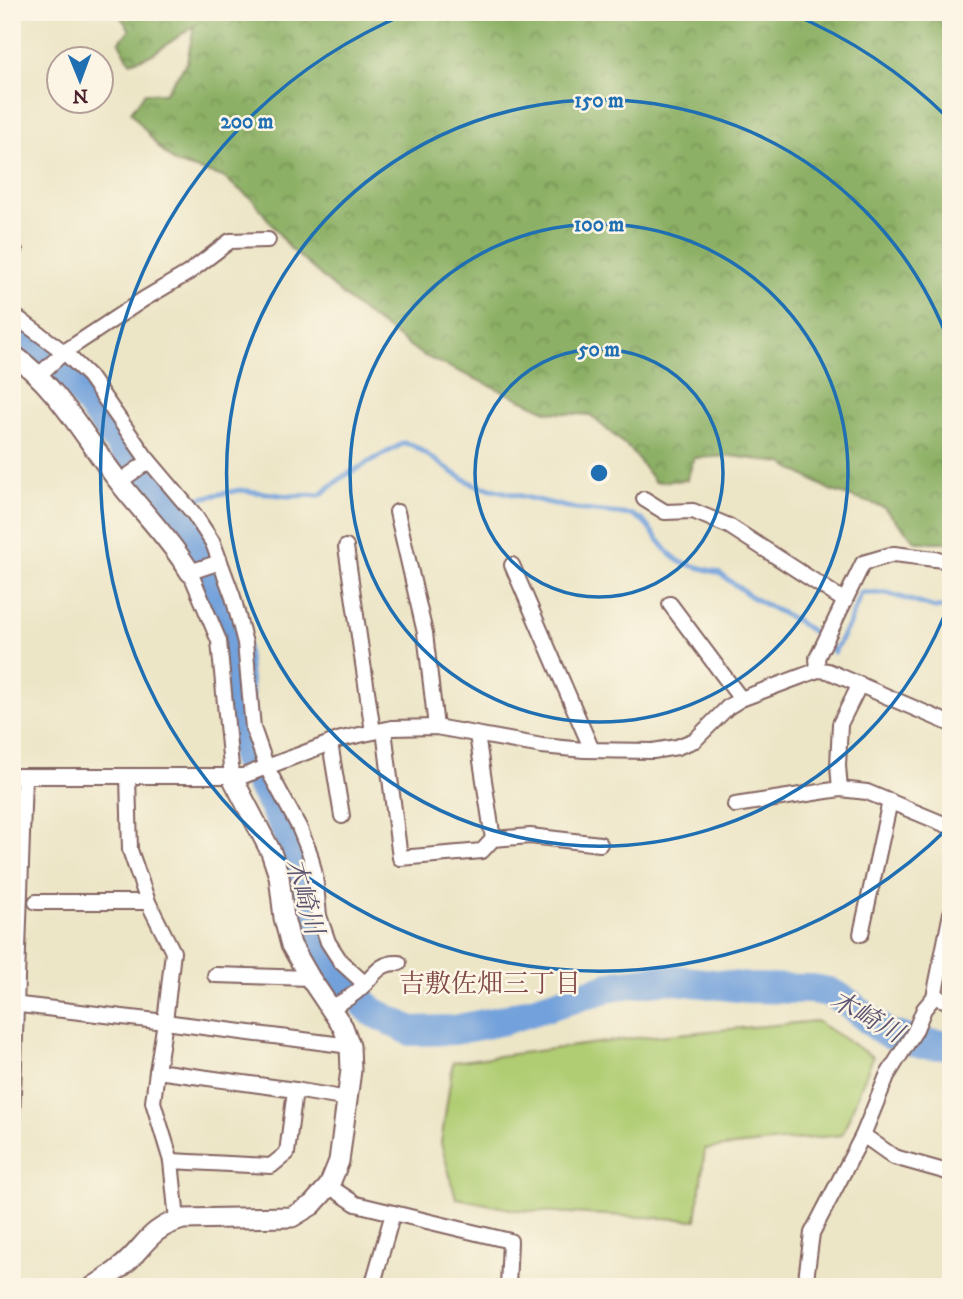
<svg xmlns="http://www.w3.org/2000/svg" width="963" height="1299" viewBox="0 0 963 1299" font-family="'IM FELL DW Pica','Noto Serif JP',serif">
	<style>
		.forest { fill: url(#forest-crowns); stroke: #6b6848; stroke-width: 2 }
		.pitch { fill: #b0cd73; stroke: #7d764f; stroke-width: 2 }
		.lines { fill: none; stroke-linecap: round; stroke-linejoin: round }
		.stream { stroke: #72a1db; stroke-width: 5 }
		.river { stroke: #72a1db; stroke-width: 30 }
		.minor-casing { stroke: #836461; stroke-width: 18 }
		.tertiary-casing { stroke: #836461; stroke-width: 23 }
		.minor { stroke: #fff; stroke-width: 14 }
		.tertiary { stroke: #fff; stroke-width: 19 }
		.ring { fill: none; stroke: #1f6fb2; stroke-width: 3.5 }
		.labels { text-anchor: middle; stroke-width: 5; stroke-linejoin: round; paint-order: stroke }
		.water-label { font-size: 26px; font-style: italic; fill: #5a5371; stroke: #fcf5e5 }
		.neighbourhood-label { font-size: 26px; fill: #814945; stroke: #fcf5e5 }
		.centre { fill: #1f6fb2; stroke: #fcf5e5; stroke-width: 3.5 }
		.ring-label { font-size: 21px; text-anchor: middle; font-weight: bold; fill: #1f6fb2; stroke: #fcf5e5; stroke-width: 5; stroke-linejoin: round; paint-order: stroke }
	</style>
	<defs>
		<pattern id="forest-crowns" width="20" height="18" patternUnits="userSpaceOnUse" patternTransform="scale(1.75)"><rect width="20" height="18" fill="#8cb065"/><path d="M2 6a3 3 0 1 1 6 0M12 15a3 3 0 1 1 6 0" fill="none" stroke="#748f53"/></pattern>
	</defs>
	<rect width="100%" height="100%" fill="#fcf5e5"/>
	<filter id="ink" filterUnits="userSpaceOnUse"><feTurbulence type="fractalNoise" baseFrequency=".0143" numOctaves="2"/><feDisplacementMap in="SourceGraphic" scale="14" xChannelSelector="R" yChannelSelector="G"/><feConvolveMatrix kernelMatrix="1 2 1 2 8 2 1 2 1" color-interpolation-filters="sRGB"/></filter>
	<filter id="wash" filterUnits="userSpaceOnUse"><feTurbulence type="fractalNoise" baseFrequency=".00686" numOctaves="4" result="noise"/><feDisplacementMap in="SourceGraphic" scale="28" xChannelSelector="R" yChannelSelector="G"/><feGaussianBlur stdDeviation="1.57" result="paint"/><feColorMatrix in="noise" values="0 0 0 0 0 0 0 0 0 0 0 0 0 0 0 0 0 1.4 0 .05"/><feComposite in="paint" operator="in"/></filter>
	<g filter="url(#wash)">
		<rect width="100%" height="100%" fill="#ece5c6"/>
		<polygon class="forest" points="104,12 951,12 951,542 916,542 883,507 830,490 782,463 732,456 694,458 687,480 655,482 631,450 590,415 549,412 422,355 355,306 290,248 253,200 223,177 175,163 157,145 131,112 145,93 165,93 187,62 194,26 151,55 130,62 119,42 130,30 119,15"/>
		<polygon class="pitch" points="816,1021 873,1057 842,1135 705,1149 696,1220 515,1210 456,1198 441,1143 453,1062 636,1038"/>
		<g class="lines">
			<polyline class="stream" points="174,510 196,499 240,490 288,496 320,495 344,476 404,443 413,445 454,473 475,485 575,509 632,515 643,521 669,553 680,562 719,573 753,598 797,621 818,636 834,652 849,624 861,593 887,593 935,608 951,606"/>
			<polyline class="river" points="12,328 41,348 70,378 134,463 197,540 221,599 234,643 246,759 282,822 293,850 314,938 343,982 373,1012 411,1031 454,1030 504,1020 616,985 667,979 748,988 812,989 829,992 844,1000 886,1033 921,1044 951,1045"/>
		</g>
	</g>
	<g filter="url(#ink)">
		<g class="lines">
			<defs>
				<g id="minor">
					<polyline points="12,248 15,251 12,258"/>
					<polyline points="12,314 64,352 89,376 145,456 194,514 213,543 233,597 245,643 253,728 267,768 299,827 310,854 315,875 319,916 328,942 341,962 365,984"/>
					<polyline points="38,376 64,352 144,299 188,273 230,241 268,240"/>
					<polyline points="119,482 149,461"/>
					<polyline points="644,499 665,512 693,511 729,526 845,601"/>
					<polyline points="397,512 425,633 436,727"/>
					<polyline points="346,547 373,732"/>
					<polyline points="220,562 190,572 219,641 232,777"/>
					<polyline points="512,565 592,750"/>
					<polyline points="670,604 741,699"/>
					<polyline points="818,670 817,658 863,563 894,554 951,561"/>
					<polyline points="384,730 400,858 482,851 493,839 530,836 600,844"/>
					<polyline points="477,735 493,839"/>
					<polyline points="330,743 342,816"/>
					<polyline points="12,776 243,776 341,739 392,728 436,727 542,746 584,750 653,751 677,747 695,740 728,707 741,699 818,670 828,671 951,724"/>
					<polyline points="128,777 130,850 148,902 173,952 165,1022 350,1046"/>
					<polyline points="840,789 838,766 840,724 860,684"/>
					<polyline points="735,805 840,789 867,792 951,827"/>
					<polyline points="36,902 148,902"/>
					<polyline points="861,934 890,801"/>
					<polyline points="215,975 310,978"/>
					<polyline points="934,997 951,1002"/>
					<polyline points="12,1004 165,1022 157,1071 295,1090 287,1153 271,1166 171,1161 177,1220"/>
					<path d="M331 1007C343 1002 353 996 363 986 375 974 380 962 399 963"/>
					<polyline points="157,1071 153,1102 171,1161"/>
					<polyline points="295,1090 348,1099"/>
					<polyline points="12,1121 24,778"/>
					<polyline points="863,1135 894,1157 951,1173"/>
					<polyline points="329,1186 356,1204 510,1241 508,1287"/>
					<polyline points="372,1287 393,1213"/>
					<polyline points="805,1287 812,1233 863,1135 887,1076 915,1031 924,1009 934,997 951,913"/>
				</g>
				<g id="tertiary">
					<path d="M12 354C59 387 85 439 120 483 143 513 170 539 190 572"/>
					<path d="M93 1287C102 1281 112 1275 120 1268 146 1247 147 1229 183 1219L292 1217 312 1205 329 1186 339 1161 351 1070 350 1046 343 1027 310 978 291 945 284 918 279 876 271 852 232 777"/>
				</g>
			</defs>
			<use href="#minor" class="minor-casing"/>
			<use href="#tertiary" class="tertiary-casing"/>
			<use href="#minor" class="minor"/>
			<use href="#tertiary" class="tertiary"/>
		</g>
	</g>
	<g class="ring">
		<circle cx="599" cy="473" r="124"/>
		<circle cx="599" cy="473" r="249"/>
		<path d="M951 598A373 373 0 1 1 951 348"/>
		<path d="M948 828A498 498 0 1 1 408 13M790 13A498 498 0 0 1 948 118"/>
	</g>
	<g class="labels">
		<g class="water-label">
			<text transform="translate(305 896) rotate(74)" y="9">木崎川</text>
			<text transform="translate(867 1016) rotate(29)" y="9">木崎川</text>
		</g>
		<g class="neighbourhood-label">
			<text x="490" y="992">吉敷佐畑三丁目</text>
		</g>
	</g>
	<circle cx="599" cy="473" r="10" class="centre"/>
	<g class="ring-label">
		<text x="599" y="107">150 m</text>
		<text x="247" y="128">200 m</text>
		<text x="599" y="231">100 m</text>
		<text x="599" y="356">50 m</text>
	</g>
	<rect width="963" height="1299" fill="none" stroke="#fcf5e5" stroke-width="42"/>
	<g transform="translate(80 80) rotate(179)"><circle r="33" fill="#fcf5e5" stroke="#b59f9b" stroke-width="2"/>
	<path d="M0-5L12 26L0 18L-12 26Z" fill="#1f6fb2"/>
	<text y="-10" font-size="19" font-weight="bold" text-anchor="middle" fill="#4a1f2b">N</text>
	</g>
</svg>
